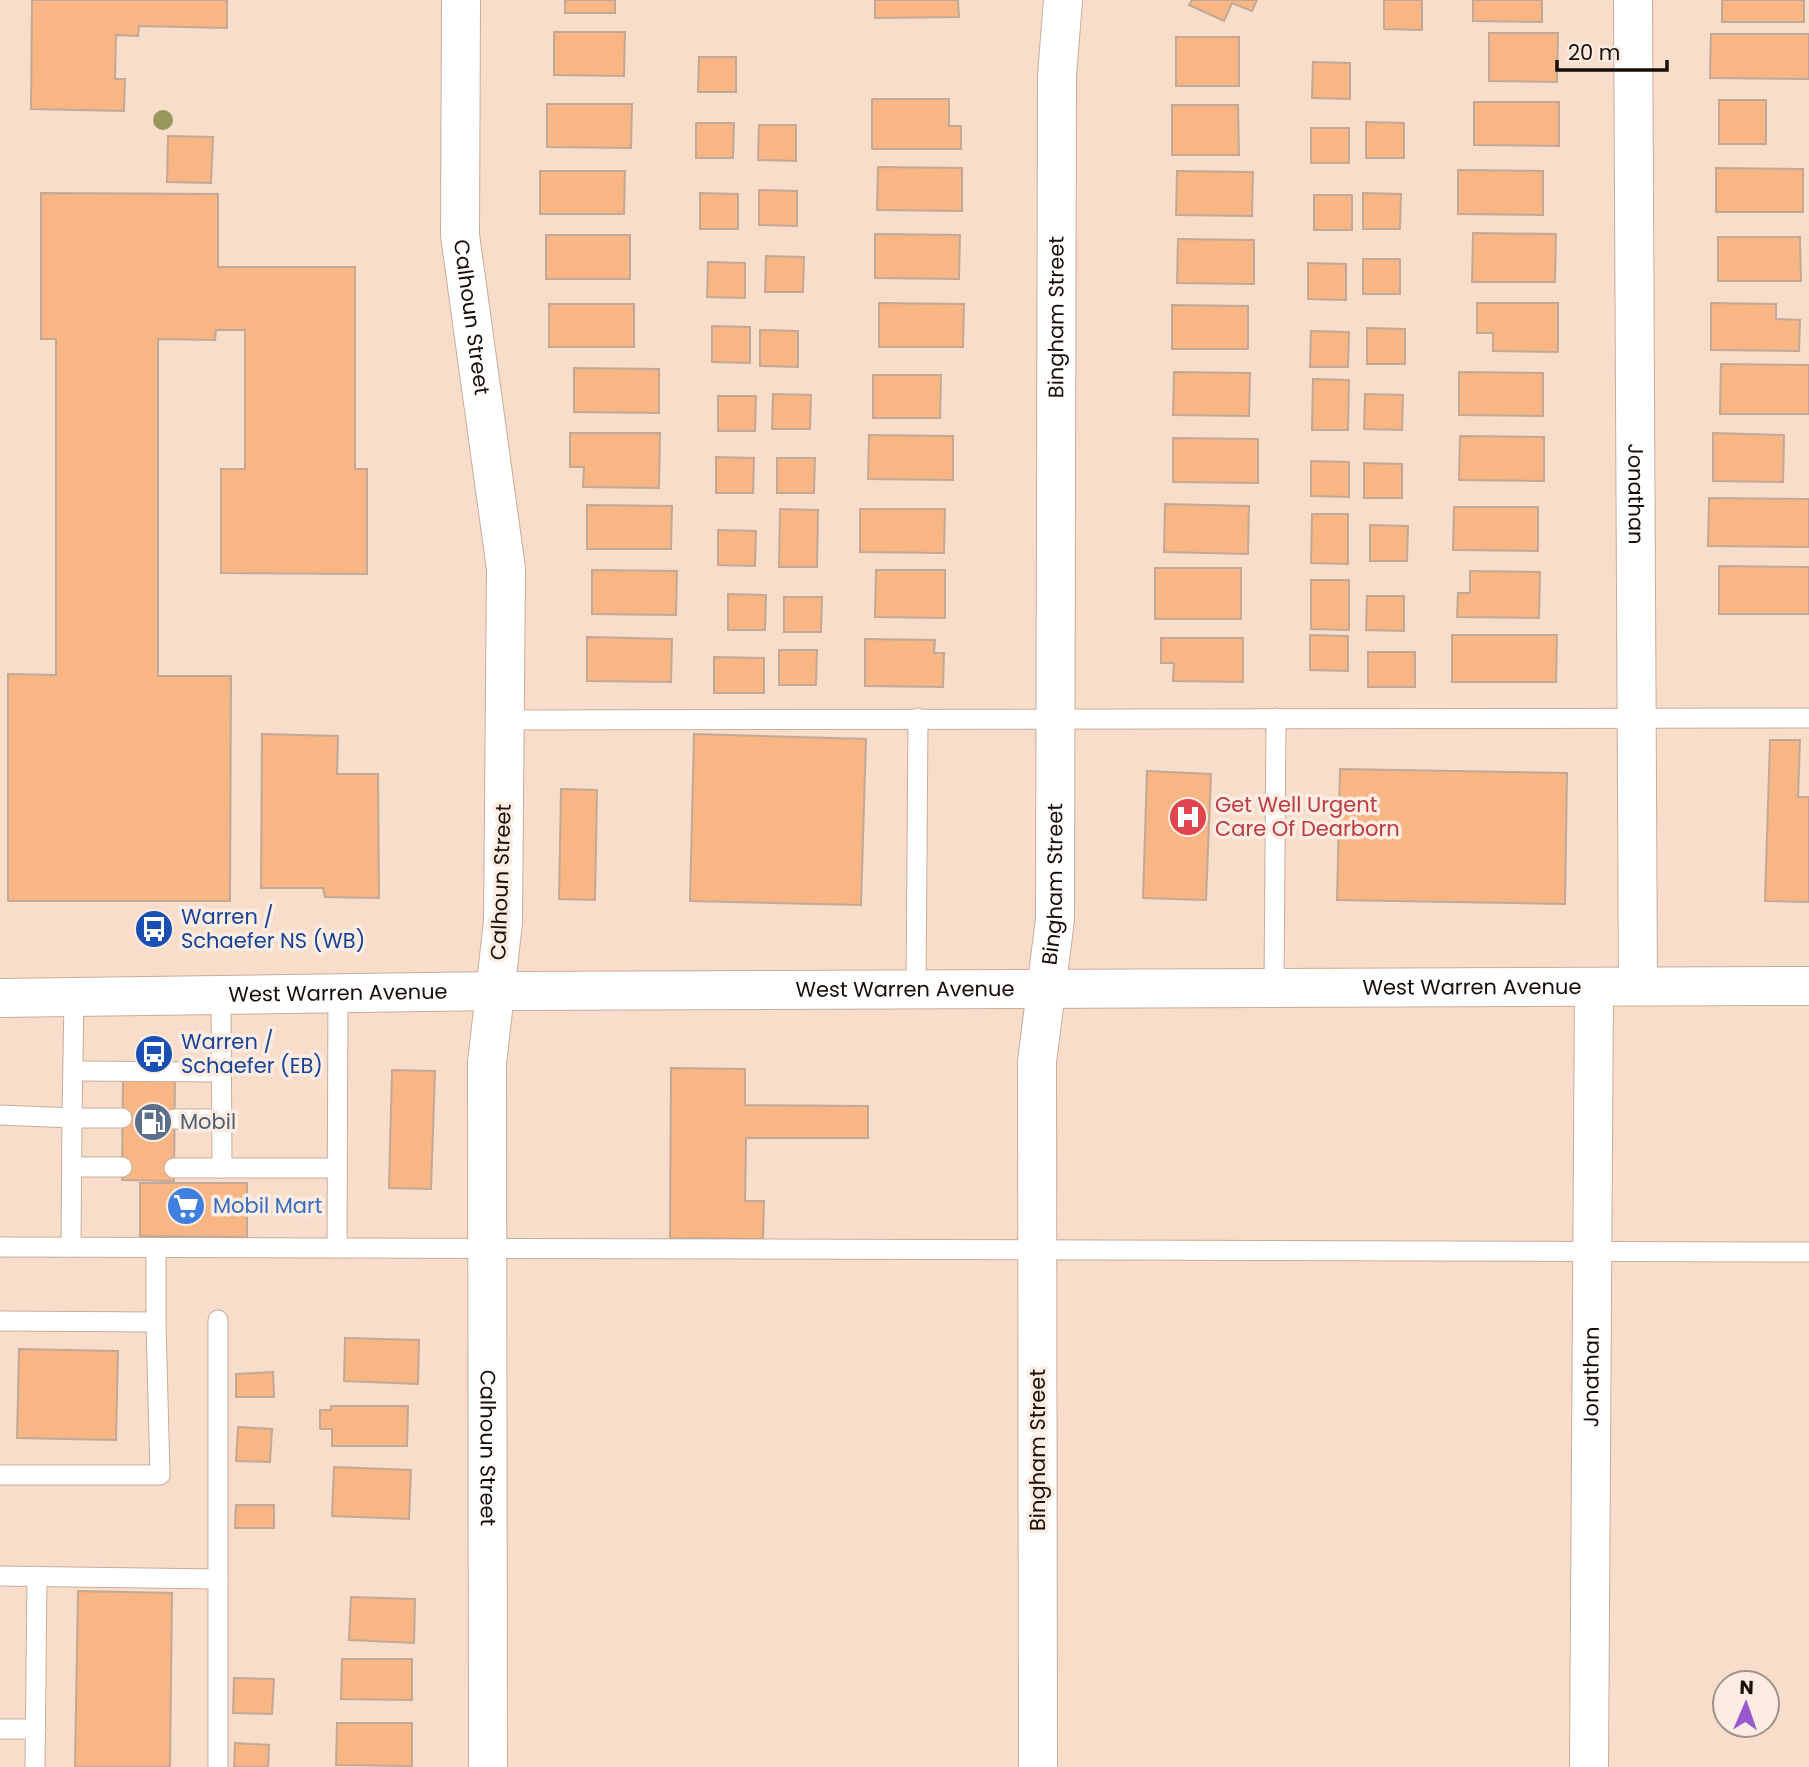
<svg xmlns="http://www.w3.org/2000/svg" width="1809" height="1767" viewBox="0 0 1809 1767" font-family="Poppins,sans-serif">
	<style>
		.building { fill: #f8b684; stroke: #c2a896; stroke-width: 2 }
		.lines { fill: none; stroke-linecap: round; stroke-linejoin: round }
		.service-casing { stroke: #c7ad9b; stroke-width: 21 }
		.minor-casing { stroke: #c7ad9b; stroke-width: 40 }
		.secondary-casing { stroke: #c7ad9b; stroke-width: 40 }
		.service { stroke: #fff; stroke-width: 19 }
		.minor { stroke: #fff; stroke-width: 38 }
		.secondary { stroke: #fff; stroke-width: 38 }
		.tree { fill: #9a975e }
		.labels { text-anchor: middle; stroke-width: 7; stroke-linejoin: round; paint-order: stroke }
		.street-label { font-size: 21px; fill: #170e08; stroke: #fdece1 }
		.health-label { font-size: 21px; fill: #be3a42; stroke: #fdece1; text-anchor: start }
		.transit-label { font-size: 21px; fill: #164399; stroke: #fdece1; text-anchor: start }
		.service-label { font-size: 21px; fill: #4e5e75; stroke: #fdece1; text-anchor: start }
		.shop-label { font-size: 21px; fill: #366cbe; stroke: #fdece1; text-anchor: start }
	</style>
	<rect width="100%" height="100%" fill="#f8ddca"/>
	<g class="building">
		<polygon points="32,0 227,0 227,28 139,26 138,36 116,35 115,79 125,79 124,111 31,109"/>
		<rect x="565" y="0" width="50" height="13"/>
		<polygon points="875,0 958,0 959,17 875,18"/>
		<polygon points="1192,0 1257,0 1252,11 1232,3 1224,21 1189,5"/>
		<polygon points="1384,0 1422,0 1422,30 1384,29"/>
		<polygon points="1473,0 1542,0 1542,22 1473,21"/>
		<rect x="1722" y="0" width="82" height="22"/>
		<polygon points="554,32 625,32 624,76 554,75"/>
		<polygon points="1489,33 1558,33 1557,82 1489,81"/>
		<polygon points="1711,34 1809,34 1809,79 1710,78"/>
		<rect x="1176" y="37" width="63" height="49"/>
		<polygon points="699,57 736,57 736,92 698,92"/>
		<polygon points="1313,62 1350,63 1350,99 1312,98"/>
		<polygon points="872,99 949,99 949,126 961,126 961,149 872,149"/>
		<rect x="1719" y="100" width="47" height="44"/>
		<polygon points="1474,102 1559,102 1559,146 1474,145"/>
		<polygon points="547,104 632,104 631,148 547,147"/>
		<polygon points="1172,105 1238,105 1239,155 1172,155"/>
		<polygon points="1366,122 1404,123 1404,158 1366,158"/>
		<polygon points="696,123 734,123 733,158 696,158"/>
		<polygon points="759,125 796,125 796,161 758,160"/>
		<rect x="1311" y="128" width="38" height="35"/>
		<polygon points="168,136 213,137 211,183 167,182"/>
		<polygon points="878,167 962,168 962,211 877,210"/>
		<polygon points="1716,168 1803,169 1803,212 1716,212"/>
		<polygon points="1458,170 1543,171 1543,215 1458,214"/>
		<polygon points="540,171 625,171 624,214 540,214"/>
		<polygon points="1177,171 1253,172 1252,216 1176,215"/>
		<polygon points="759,190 797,191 797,226 759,225"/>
		<polygon points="41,193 218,194 218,267 355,267 355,469 367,469 367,574 221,573 221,469 245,469 245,330 216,330 215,340 158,339 158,676 231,676 230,901 8,901 8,674 56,675 56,339 41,339"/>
		<polygon points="700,193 738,194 738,229 700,229"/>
		<polygon points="1363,193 1401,194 1400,229 1363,229"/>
		<rect x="1314" y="195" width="38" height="35"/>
		<polygon points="1473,233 1556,234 1555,282 1472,282"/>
		<polygon points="875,234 960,235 959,279 875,278"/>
		<rect x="546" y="235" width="84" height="44"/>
		<polygon points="1718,237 1800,237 1801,281 1718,281"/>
		<polygon points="1178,239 1254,240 1254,284 1177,283"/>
		<polygon points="766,256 804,257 803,292 765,292"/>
		<rect x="1363" y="259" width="37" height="35"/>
		<polygon points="708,262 745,263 745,298 707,297"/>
		<polygon points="1308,263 1346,264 1346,300 1308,299"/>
		<polygon points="879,303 964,304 963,347 879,347"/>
		<polygon points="1477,303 1558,303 1558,352 1493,351 1493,333 1477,333"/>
		<polygon points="1711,303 1776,304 1776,319 1800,320 1799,351 1711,350"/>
		<rect x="549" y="304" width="85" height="43"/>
		<polygon points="1172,305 1248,306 1248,349 1172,349"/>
		<polygon points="712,326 750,327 750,363 712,362"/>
		<polygon points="1367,328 1405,329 1405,364 1367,364"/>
		<polygon points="760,330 798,331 798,367 760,366"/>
		<polygon points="1311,331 1349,332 1348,367 1310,367"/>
		<polygon points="1721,364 1809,365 1809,414 1720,414"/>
		<polygon points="574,368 659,369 659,413 574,412"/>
		<polygon points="1174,372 1250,373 1249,416 1173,415"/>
		<polygon points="1459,372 1543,373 1543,416 1459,415"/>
		<polygon points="873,375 941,375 940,418 873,418"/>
		<polygon points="1313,379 1349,380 1348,430 1312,430"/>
		<polygon points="773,394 811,395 810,429 772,429"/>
		<polygon points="1365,394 1403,395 1402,430 1364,429"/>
		<polygon points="718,396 756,396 755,431 718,431"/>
		<polygon points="570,433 660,433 659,488 583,487 584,467 570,467"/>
		<polygon points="1713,433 1784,435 1783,482 1713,481"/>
		<polygon points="869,435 953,436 953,480 868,479"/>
		<polygon points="1460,436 1544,437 1544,481 1459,480"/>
		<polygon points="1173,438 1258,439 1258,483 1173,482"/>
		<polygon points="716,457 754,458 753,493 716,493"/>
		<polygon points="777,458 815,458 814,493 777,493"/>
		<polygon points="1311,461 1349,462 1349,497 1311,496"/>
		<polygon points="1364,463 1402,464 1402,498 1364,498"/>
		<polygon points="1709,498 1809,499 1809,547 1708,546"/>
		<polygon points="1165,504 1249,506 1248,554 1164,552"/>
		<polygon points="587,505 672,506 671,549 587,549"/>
		<polygon points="1454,507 1538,507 1538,551 1453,550"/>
		<polygon points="780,509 818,510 817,567 779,567"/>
		<polygon points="860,509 945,509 944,553 860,552"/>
		<polygon points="1312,514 1348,514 1348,564 1311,563"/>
		<polygon points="1370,525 1408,526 1407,561 1370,561"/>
		<polygon points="718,530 756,531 755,566 718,565"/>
		<polygon points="1719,566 1809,567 1809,614 1719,614"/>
		<rect x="1155" y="568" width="86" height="51"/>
		<polygon points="592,570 677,571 676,615 592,614"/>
		<polygon points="876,570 945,570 945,618 875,617"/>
		<polygon points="1470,571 1540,572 1539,618 1457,617 1458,593 1470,593"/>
		<polygon points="1311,580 1349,580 1349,630 1311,629"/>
		<polygon points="728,594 766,595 765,630 728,630"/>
		<polygon points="1367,596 1404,596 1404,631 1366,630"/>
		<polygon points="784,597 822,597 821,632 784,632"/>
		<polygon points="1310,635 1348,636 1348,671 1310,670"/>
		<polygon points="1452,635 1557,635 1556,682 1452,682"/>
		<polygon points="587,637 672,639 671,682 587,681"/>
		<polygon points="1161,638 1243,638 1243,682 1173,681 1174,663 1161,663"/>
		<polygon points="865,639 935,640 934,653 944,653 943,687 865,686"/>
		<polygon points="779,650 817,650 816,685 779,685"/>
		<rect x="1368" y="652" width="47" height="35"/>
		<polygon points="714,657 764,658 764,693 714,693"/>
		<polygon points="262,734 338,736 337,774 378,774 379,898 325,897 323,888 261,888"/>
		<polygon points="694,734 866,739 861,905 690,901"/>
		<polygon points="1770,740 1800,740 1798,797 1809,797 1809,902 1765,901"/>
		<polygon points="1340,769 1567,773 1565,904 1337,900"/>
		<polygon points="1147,771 1211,774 1206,900 1143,898"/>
		<polygon points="561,789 597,790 595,900 559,899"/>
		<polygon points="671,1068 745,1069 745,1105 868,1106 868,1138 746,1138 745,1201 764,1201 763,1239 670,1238"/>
		<polygon points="392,1070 435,1071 431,1189 389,1188"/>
		<polygon points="123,1074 175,1074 174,1181 122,1180"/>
		<polygon points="140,1183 247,1183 247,1237 140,1236"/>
		<polygon points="345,1338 419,1340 418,1384 344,1381"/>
		<polygon points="19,1349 118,1351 116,1440 17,1438"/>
		<polygon points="273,1372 274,1397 236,1397 236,1374"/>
		<polygon points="331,1406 408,1406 407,1446 332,1446 332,1429 320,1429 320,1410 331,1410"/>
		<polygon points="238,1427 272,1429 270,1462 236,1461"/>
		<polygon points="334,1467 411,1470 409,1519 332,1516"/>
		<polygon points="236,1505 274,1505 274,1528 235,1528"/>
		<polygon points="78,1591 172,1593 170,1767 75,1767"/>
		<polygon points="351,1597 415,1599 414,1643 349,1640"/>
		<polygon points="342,1659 412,1659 412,1700 341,1699"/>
		<polygon points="234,1678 274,1679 272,1714 233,1713"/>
		<polygon points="337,1723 412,1723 412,1766 336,1765"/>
		<polygon points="235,1743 269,1745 268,1767 234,1767"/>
	</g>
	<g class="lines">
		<defs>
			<g id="service">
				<polyline points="505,720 1809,718"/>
				<polyline points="1274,989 1276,718"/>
				<polyline points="916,991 918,718"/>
				<polyline points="73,1071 222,1072"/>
				<polyline points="0,1115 72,1118 74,997"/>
				<polyline points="174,1119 222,1119"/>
				<polyline points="72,1167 122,1167"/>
				<polyline points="174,1168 222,1168 221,995"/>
				<polyline points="222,1168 337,1168"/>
				<polyline points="0,1247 1809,1252"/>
				<polyline points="71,1247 72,1118 122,1118"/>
				<polyline points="337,1248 338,994"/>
				<polyline points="0,1321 156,1322 160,1475 0,1475"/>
				<polyline points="156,1322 156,1248"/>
				<polyline points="0,1576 218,1579"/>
				<polyline points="0,1729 36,1729"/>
				<polyline points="35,1767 37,1576"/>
				<polyline points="218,1767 218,1320"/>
			</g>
			<g id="minor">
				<path id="s1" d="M461 0 460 235 506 569 503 922 487 1063 488 1767"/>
				<path id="s2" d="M1633 0 1638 986"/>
				<path id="s3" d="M1038 1767 1037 1062 1055 919 1057 76 1063 0"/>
				<path id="s4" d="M1589 1767 1594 987"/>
			</g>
			<g id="secondary">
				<path id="s5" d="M0 998 495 991 1809 986"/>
			</g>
		</defs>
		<use href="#service" class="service-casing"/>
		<use href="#minor" class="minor-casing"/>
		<use href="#secondary" class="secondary-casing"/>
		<use href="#service" class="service"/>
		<use href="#minor" class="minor"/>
		<use href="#secondary" class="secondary"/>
	</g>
	<circle class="tree" cx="163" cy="120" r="10"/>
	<defs>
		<symbol id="hospital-disc" viewBox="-11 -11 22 22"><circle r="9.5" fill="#e0444e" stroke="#fdece1"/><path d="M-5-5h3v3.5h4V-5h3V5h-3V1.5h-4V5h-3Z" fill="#fff"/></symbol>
		<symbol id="bus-disc" viewBox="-11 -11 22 22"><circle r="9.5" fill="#1a4fb4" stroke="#fdece1"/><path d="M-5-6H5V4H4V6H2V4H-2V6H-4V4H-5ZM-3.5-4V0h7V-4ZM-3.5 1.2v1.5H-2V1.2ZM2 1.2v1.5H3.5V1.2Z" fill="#fff"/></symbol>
		<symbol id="fuel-disc" viewBox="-11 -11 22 22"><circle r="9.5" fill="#5c6f8a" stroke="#fdece1"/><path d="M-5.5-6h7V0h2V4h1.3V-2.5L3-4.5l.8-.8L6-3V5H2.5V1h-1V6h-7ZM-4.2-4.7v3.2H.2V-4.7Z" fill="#fff"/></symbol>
		<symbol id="supermarket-disc" viewBox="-11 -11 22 22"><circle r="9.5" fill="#3f7fe0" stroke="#fdece1"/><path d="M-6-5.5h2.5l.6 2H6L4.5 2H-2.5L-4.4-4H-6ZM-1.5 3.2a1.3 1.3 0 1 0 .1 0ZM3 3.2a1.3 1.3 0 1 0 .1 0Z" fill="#fff"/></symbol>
	</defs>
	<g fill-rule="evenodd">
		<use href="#hospital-disc" x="1166" y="795" width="44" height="44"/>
		<use href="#bus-disc" x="132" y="907" width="44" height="44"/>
		<use href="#bus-disc" x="132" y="1032" width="44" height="44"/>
		<use href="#fuel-disc" x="131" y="1100" width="44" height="44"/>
		<use href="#supermarket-disc" x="164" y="1184" width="44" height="44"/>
	</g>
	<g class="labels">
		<g class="street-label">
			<text dy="7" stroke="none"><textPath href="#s3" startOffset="1451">Bingham Street</textPath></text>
			<text dy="7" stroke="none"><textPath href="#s1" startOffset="318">Calhoun Street</textPath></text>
			<text dy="7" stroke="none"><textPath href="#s2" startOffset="494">Jonathan</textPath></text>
			<text transform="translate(501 882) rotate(-88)" y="7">Calhoun Street</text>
			<text dy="7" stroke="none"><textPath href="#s3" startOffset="884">Bingham Street</textPath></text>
			<text dy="7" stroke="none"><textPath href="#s5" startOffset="1472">West Warren Avenue</textPath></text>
			<text dy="7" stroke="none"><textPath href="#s5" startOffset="905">West Warren Avenue</textPath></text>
			<text dy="7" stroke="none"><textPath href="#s5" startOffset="338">West Warren Avenue</textPath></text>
			<text dy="7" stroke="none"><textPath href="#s4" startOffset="390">Jonathan</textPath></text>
			<text dy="7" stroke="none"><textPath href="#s1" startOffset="1452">Calhoun Street</textPath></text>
			<text transform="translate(1038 1450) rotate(-90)" y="7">Bingham Street</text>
		</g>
		<g class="health-label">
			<text x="1215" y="812">Get Well Urgent<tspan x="1215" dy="24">Care Of Dearborn</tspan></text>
		</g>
		<g class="transit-label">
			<text x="181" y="924">Warren /<tspan x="181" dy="24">Schaefer NS (WB)</tspan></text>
			<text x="181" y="1049">Warren /<tspan x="181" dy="24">Schaefer (EB)</tspan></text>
		</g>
		<g class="service-label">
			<text x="180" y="1129">Mobil</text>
		</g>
		<g class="shop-label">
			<text x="213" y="1213">Mobil Mart</text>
		</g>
	</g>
	<g transform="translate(1746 1704) rotate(2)"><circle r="33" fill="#fdece1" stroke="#a1938a" stroke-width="2"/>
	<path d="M0-5L12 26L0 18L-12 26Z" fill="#9959cf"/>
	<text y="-10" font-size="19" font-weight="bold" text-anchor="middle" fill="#170e08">N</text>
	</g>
	<path d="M1557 60v10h110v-10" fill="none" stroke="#170e08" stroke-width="3.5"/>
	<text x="1568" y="60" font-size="21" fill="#170e08" stroke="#fdece1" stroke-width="5" paint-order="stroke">20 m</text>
</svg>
